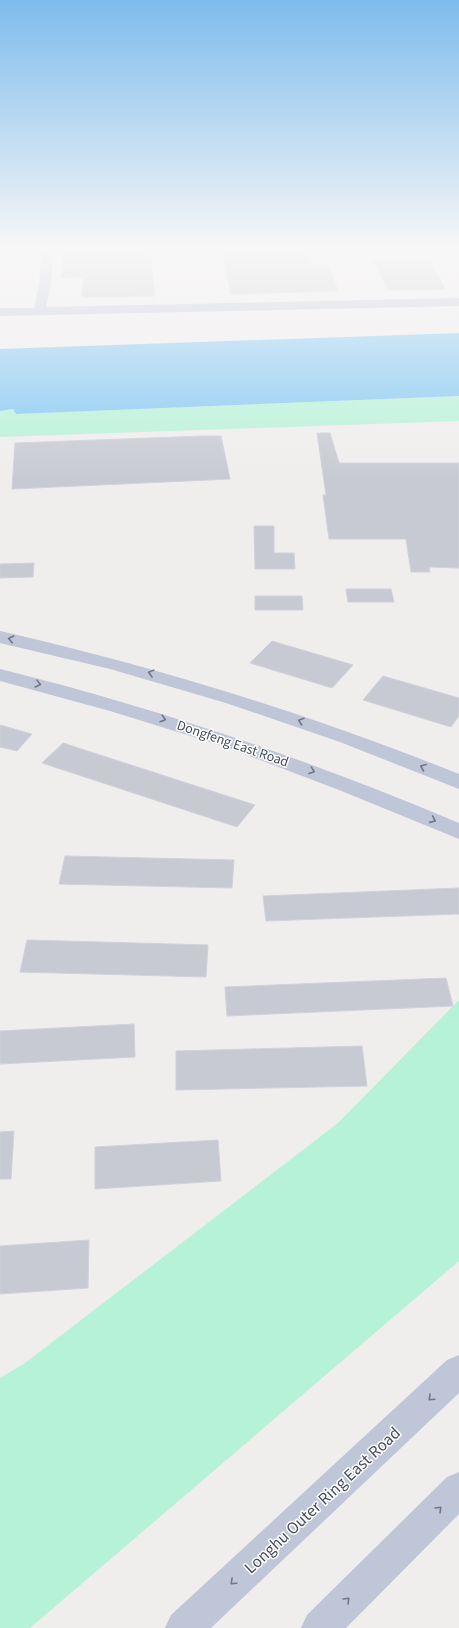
<svg xmlns="http://www.w3.org/2000/svg" width="459" height="1628" viewBox="0 0 459 1628" font-family="'Source Sans 3',sans-serif">
	<style>
		.green { fill: #b6f2d8 }
		.water { fill: #80c7f3 }
		.building { fill: #c8cad3; stroke: #d0d1d9 }
		.lines { fill: none; stroke-linecap: round; stroke-linejoin: round }
		.secondary { fill: #bec6d8; fill-rule: evenodd }
		.oneway { stroke: #6f7787 }
		.labels { text-anchor: middle; stroke-width: 3; stroke-linejoin: round; paint-order: stroke }
		.street-label { font-size: 14px; fill: #444c5c; stroke: #fff }
		.near-street-label { font-size: 17px; fill: #444c5c; stroke: #fff }
	</style>
	<rect width="100%" height="100%" fill="#f0eded"/>
	<g class="green">
		<polygon points="459,396 459,421 0,437 0,411 13,409 16,414"/>
		<polygon points="459,1000 459,1261 30,1628 0,1628 0,1378 25,1363 338,1123"/>
	</g>
	<polygon class="water" points="459,333 459,396 16,414 13,409 0,411 0,349"/>
	<g class="building">
		<polygon points="63,251 150,251 155,296 82,297 84,277 61,278"/>
		<polygon points="222,251 307,251 313,265 328,265 338,291 231,294"/>
		<polygon points="429,259 445,289 389,290 373,261"/>
		<polygon points="317,433 330,433 339,463 459,463 459,568 429,567 430,572 411,572 406,539 329,539 323,495 326,495"/>
		<polygon points="202,436 221,436 230,479 12,489 15,443"/>
		<polygon points="254,526 274,526 274,553 294,553 295,569 255,569"/>
		<polygon points="34,563 33,577 0,578 0,564"/>
		<polygon points="346,589 391,589 394,602 348,602"/>
		<polygon points="255,596 302,596 303,610 255,610"/>
		<polygon points="272,641 353,665 332,688 250,663"/>
		<polygon points="383,676 459,698 459,716 451,727 363,700"/>
		<polygon points="0,725 32,734 17,751 0,747"/>
		<polygon points="63,743 255,805 237,827 42,763"/>
		<polygon points="65,856 234,860 232,888 59,884"/>
		<polygon points="459,888 459,914 266,921 263,896"/>
		<polygon points="27,940 208,945 206,977 20,972"/>
		<polygon points="446,978 453,1006 227,1016 225,987"/>
		<polygon points="134,1024 135,1057 0,1064 0,1031"/>
		<polygon points="362,1046 367,1086 176,1090 176,1051"/>
		<polygon points="14,1131 11,1179 0,1179 0,1132"/>
		<polygon points="218,1140 221,1181 95,1189 95,1147"/>
		<polygon points="89,1240 88,1288 0,1294 0,1246"/>
	</g>
	<g class="lines">
		<g class="secondary">
			<polygon points="42,251 53,251 51,284 46,307 459,298 459,306 0,316 0,308 34,308 39,284"/>
			<path d="M0 631C157 667 310 714 459 774V789L340 742 226 703 110 669 0 643Z"/>
			<path d="M0 669C157 708 310 760 459 823V839L339 790 226 747 110 711 0 681Z"/>
			<polygon points="459,1355 459,1393 211,1628 165,1628 171,1615 447,1360"/>
			<polygon points="459,1472 459,1514 346,1628 301,1628 307,1615 447,1477"/>
		</g>
	</g>
	<defs><path id="oneway-chevron" d="M-2-3.5L2.5 0L-2 3.5" fill="none" stroke-width="1.6" stroke-linecap="round" stroke-linejoin="round"/></defs>
	<g class="oneway">
		<use href="#oneway-chevron" transform="translate(11 639) rotate(-168)"/>
		<use href="#oneway-chevron" transform="translate(151 673) rotate(-165)"/>
		<use href="#oneway-chevron" transform="translate(38 684) rotate(14)"/>
		<use href="#oneway-chevron" transform="translate(163 719) rotate(17)"/>
		<use href="#oneway-chevron" transform="translate(301 721) rotate(-161)"/>
		<use href="#oneway-chevron" transform="translate(423 767) rotate(-158)"/>
		<use href="#oneway-chevron" transform="translate(312 771) rotate(20)"/>
		<use href="#oneway-chevron" transform="translate(433 820) rotate(24)"/>
		<use href="#oneway-chevron" transform="translate(431 1398) rotate(137)"/>
		<use href="#oneway-chevron" transform="translate(439 1509) rotate(-45)"/>
		<use href="#oneway-chevron" transform="translate(233 1582) rotate(137)"/>
		<use href="#oneway-chevron" transform="translate(347 1600) rotate(-45)"/>
	</g>
	<linearGradient id="sky" x2="0" y2="1"><stop stop-color="#7ebcec"/><stop offset="0.52" stop-color="#f8f7f7"/><stop offset="1" stop-color="#f8f7f7" stop-opacity="0"/></linearGradient>
	<rect width="459" height="479" fill="url(#sky)"/>
	<g class="labels">
		<g class="street-label">
			<text transform="translate(233 743) rotate(19)" y="5">Dongfeng East Road</text>
		</g>
		<g class="near-street-label">
			<text transform="translate(322 1500) rotate(-43)" y="6">Longhu Outer Ring East Road</text>
		</g>
	</g>
</svg>
